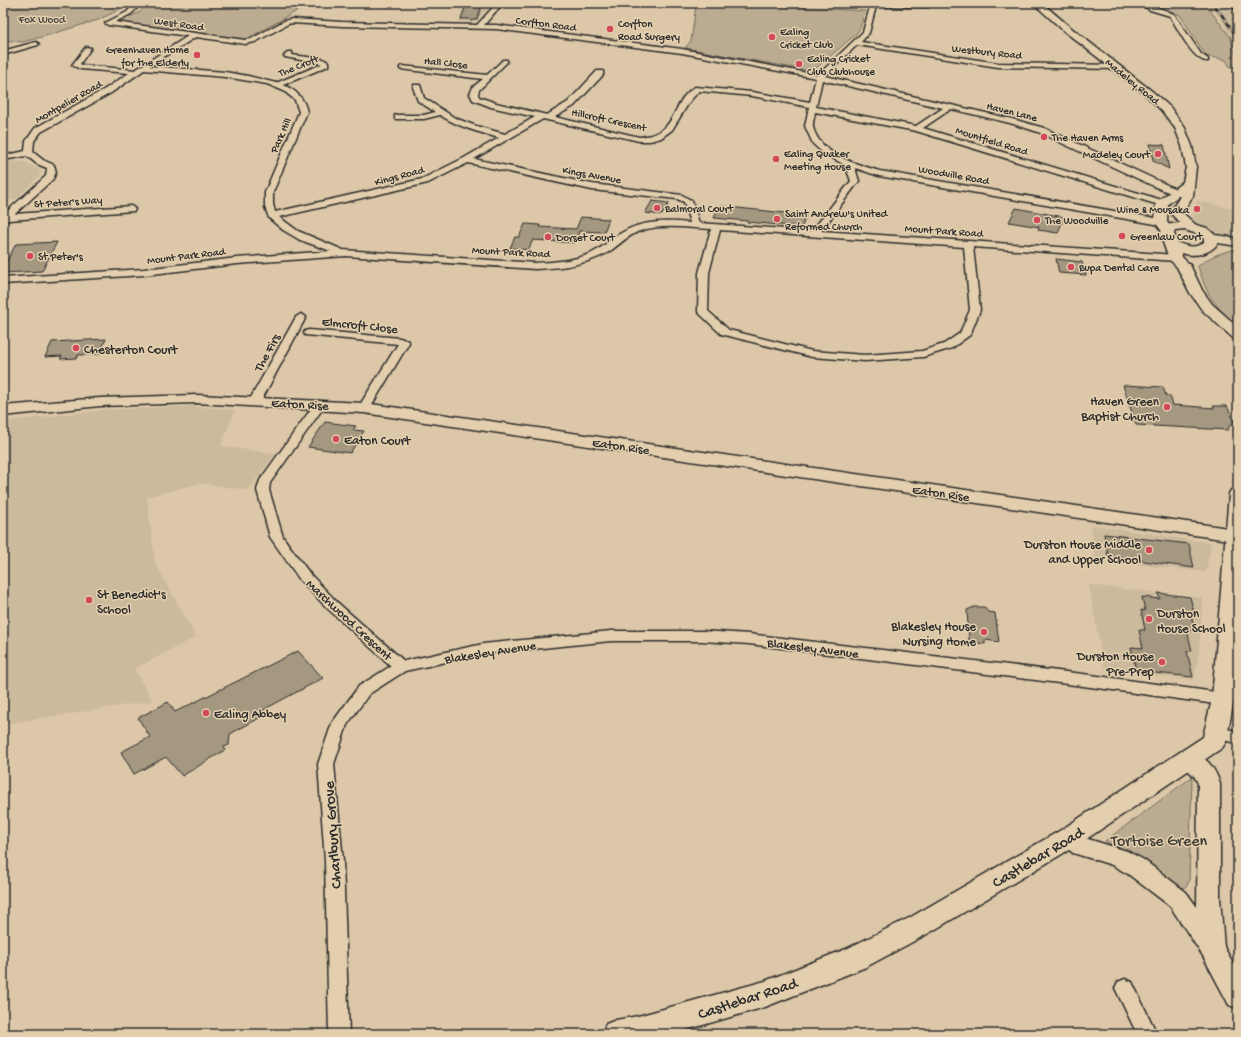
<svg xmlns="http://www.w3.org/2000/svg" width="1241" height="1037" viewBox="0 0 1241 1037" font-family="'Gochi Hand',sans-serif">
	<style>
		.built { fill: #cbba9c }
		.green { fill: #bbab91; stroke: #736b5e }
		.building { fill: #a49881; stroke: #2b2b2b }
		.lines { fill: none; stroke-linecap: round; stroke-linejoin: round }
		.minor-casing { stroke: #2b2b2b; stroke-width: 3 }
		.tertiary-casing { stroke: #2b2b2b; stroke-width: 3 }
		.secondary-casing { stroke: #2b2b2b; stroke-width: 3 }
		.minor { fill: #e3cfad; fill-rule: evenodd }
		.tertiary { fill: #e3cfad; fill-rule: evenodd }
		.secondary { fill: #e3cfad; fill-rule: evenodd }
		.rail-casing { stroke: #2b2b2b; stroke-width: 2.5 }
		.rail { stroke: #e3cfad; stroke-width: 1.5; stroke-dasharray: 5; stroke-linecap: butt }
		.poi-dot { fill: #d1495b; stroke: #e3cfad; stroke-width: 1.5 }
		.labels { text-anchor: middle; stroke-width: 3; stroke-linejoin: round; paint-order: stroke }
		.far-park-label { font-size: 11px; fill: #413e3a; stroke: #e3cfad }
		.far-street-label { font-size: 11px; fill: #2b2b2b; stroke: #e3cfad }
		.far-poi-label { font-size: 11px; fill: #2b2b2b; stroke: #e3cfad; text-anchor: start }
		.street-label { font-size: 13px; fill: #2b2b2b; stroke: #e3cfad }
		.poi-label { font-size: 13px; fill: #2b2b2b; stroke: #e3cfad; text-anchor: start }
		.near-street-label { font-size: 16px; fill: #2b2b2b; stroke: #e3cfad }
		.near-park-label { font-size: 16px; fill: #413e3a; stroke: #e3cfad }
	</style>
	<rect width="100%" height="100%" fill="#dcc8a8"/>
	<filter id="ink" filterUnits="userSpaceOnUse"><feTurbulence type="fractalNoise" baseFrequency=".025" numOctaves="2"/><feDisplacementMap in="SourceGraphic" scale="8" xChannelSelector="R" yChannelSelector="G"/><feConvolveMatrix kernelMatrix="1 2 1 2 8 2 1 2 1" color-interpolation-filters="sRGB"/></filter>
	<g filter="url(#ink)">
		<g class="built">
			<polygon points="465,3 493,3 476,22 458,22"/>
			<polygon points="1207,3 1238,3 1238,60 1223,22"/>
			<polygon points="3,161 24,162 41,170 40,175 15,200 3,200"/>
			<polygon points="1197,201 1238,209 1238,239 1209,232 1190,221"/>
			<polygon points="191,406 235,410 221,446 276,454 248,490 200,483 147,497 155,563 196,637 134,669 153,701 3,724 3,422 103,410"/>
			<polygon points="1091,525 1211,543 1206,572 1095,560"/>
			<polygon points="1089,585 1203,598 1199,653 1194,680 1104,669"/>
		</g>
		<g class="green">
			<polygon points="3,3 127,3 117,11 98,20 45,36 23,42 3,40"/>
			<polygon points="148,3 311,3 247,39 243,39 121,23 120,21 140,12"/>
			<polygon points="729,3 865,11 860,28 856,34 814,70 805,70 685,48 691,41 696,5 714,6"/>
			<polygon points="1149,3 1205,3 1211,7 1210,10 1231,38 1233,48 1238,59 1238,67 1230,67 1226,60 1206,56 1180,15 1156,8"/>
			<path d="M1238 249V326C1214 306 1207 296 1198 266 1210 256 1222 252 1238 249Z"/>
			<polygon points="1192,777 1189,882 1185,888 1177,886 1105,841"/>
		</g>
		<g class="building">
			<polygon points="466,5 482,5 477,19 471,21 469,19 461,19"/>
			<polygon points="1150,144 1164,145 1169,169 1153,161"/>
			<polygon points="652,201 669,203 662,215 645,213"/>
			<polygon points="719,206 747,209 806,215 802,227 747,222 747,221 714,218"/>
			<polygon points="1016,208 1064,217 1058,233 1038,230 1039,227 1009,222"/>
			<polygon points="581,217 609,219 604,232 579,231 575,243 533,240 528,250 510,248 515,237 519,237 525,224 540,225 539,227 576,229"/>
			<polygon points="57,242 42,271 3,273 3,268 16,244"/>
			<polygon points="1056,259 1082,262 1086,275 1059,273"/>
			<polygon points="106,339 99,354 78,355 77,358 60,359 62,356 45,357 52,342"/>
			<polygon points="1123,385 1163,387 1166,396 1170,396 1173,405 1214,408 1213,406 1227,406 1235,423 1230,425 1228,430 1136,425"/>
			<polygon points="325,422 356,426 353,430 364,431 350,453 308,447"/>
			<polygon points="1104,534 1189,544 1194,568 1108,556"/>
			<polygon points="1158,593 1190,597 1194,612 1190,611 1195,631 1187,630 1192,651 1187,651 1193,677 1136,671 1131,647 1143,648 1139,630 1145,630 1141,610 1145,611 1142,597 1160,599"/>
			<polygon points="974,607 984,607 988,612 995,613 999,642 985,640 985,644 969,642 967,610"/>
			<polygon points="298,651 323,678 263,710 265,715 230,734 229,745 224,747 225,750 182,776 166,757 134,774 121,752 150,737 138,718 168,702 175,712"/>
		</g>
		<g class="lines">
			<defs>
				<g id="minor">
					<path d="M135 3H142L131 14 115 22 245 40 251 39 284 21 292 19 342 22 477 25 497 3H503L484 25H496L682 49 818 75 863 32 871 3 926 4 929 6 928 7 876 6 869 33 861 42 998 63 1116 65 1120 67 1116 69 998 67 857 45 825 76 1012 119 1044 128 1191 196 1187 199 1160 189 1038 132 1010 123 951 109 923 128 1165 201 1166 203 1165 205H1159L916 131 815 112C815 116 812 123 813 127 820 155 856 164 880 171L1161 219 1166 222 1161 225 879 176 855 168 859 181 821 231 1176 255 1181 258 1176 261 973 247 980 310 970 335 952 348 923 357 865 361 812 357 721 334 698 312 699 273 711 229C689 228 665 224 643 230 628 234 620 245 607 253 585 265 560 268 535 269L346 256 237 264 144 275 3 284V278L144 269 237 258 331 251 300 240 283 230 269 218 265 207V192L299 112 295 100 284 91 267 84 225 77 144 70 111 93 41 132 34 141 33 152 43 160 54 165 56 172 53 179 15 214 131 206 135 209 134 211 9 220 3 223V215L46 176 47 168 37 164 27 156 3 160V156L25 151 26 141 35 128 105 89 129 73 80 69 72 65 86 47 91 48 80 64 82 65 135 70 188 36 108 25 105 23 127 12ZM292 23 342 26 496 29 682 53 816 78 810 102 752 92 695 87C669 102 681 134 639 137L555 117 574 106 603 75V71H597L568 102 547 115 496 103 479 97 478 94 479 90 507 62V60H503L487 75 402 66 400 67V69L483 79 473 87 470 94 473 100 491 107 535 117 505 134 476 126 455 118 424 98 420 85H414L413 87 418 101 435 112 424 115H395V119H424L440 115C458 127 479 132 499 138L464 158 422 179 275 212 273 204V192L307 112C304 98 296 90 283 85L328 66V62L323 59 292 55V52H288L284 56 285 57 322 64 276 83 248 76 225 72 149 66 196 37 245 44 255 42 288 24ZM822 80 943 108 916 126 816 107ZM699 91 752 96 809 107 805 126 813 144 823 153 845 165 851 181 812 231 699 223 692 201 682 195 592 184 474 159 543 119 639 141H650L661 138 672 130 690 101ZM468 163 592 190 677 199 684 202 690 223C668 221 643 220 623 232 611 238 603 248 590 254 572 261 553 262 535 263L343 250 298 231 279 217 428 183ZM720 230 964 247 970 310 960 333 944 344 922 351 865 355 812 351 729 330 708 311 709 273Z"/>
					<path d="M1139 3C1149 3 1164 10 1174 14L1201 54 1208 59V61C1194 63 1177 27 1170 16L1150 10Z"/>
					<polygon points="36,42 39,44 38,45 3,55 3,51"/>
					<polygon points="301,314 306,317 261,401 259,403 251,403 249,401 296,317"/>
					<polygon points="309,330 400,338 408,341 409,343 370,408 368,410 360,410 358,408 398,344 305,335 304,333 305,331"/>
					<polygon points="320,401 324,402 326,404 270,483 269,490 283,537 310,574 338,603 404,661 483,644 611,631 702,631 749,634 1083,674 1223,693 1228,695 1231,699 1228,703 1223,705 1083,686 749,644 702,641 611,641 483,654 405,671 369,694 347,725 334,764 343,861 349,1034 329,1034 325,861 318,764 332,723 359,686 391,666 328,609 300,580 270,537 257,490 260,480 316,402"/>
					<polygon points="1217,726 1238,732 1238,744 1211,736 1209,732 1211,728"/>
					<polygon points="1125,979 1132,982 1157,1034 1137,1034 1115,988 1118,982"/>
				</g>
				<g id="tertiary">
					<polygon points="1033,3 1042,3 1070,27 1153,92 1170,107 1185,128 1192,146 1196,167 1193,196 1185,208 1184,214 1199,228 1197,231 1189,231 1172,215 1173,208 1182,193 1168,204 1167,222 1173,230 1171,233 1163,233 1155,222 1156,203 1158,201 1183,182 1186,167 1182,146 1175,128 1162,111 1147,96 1064,31"/>
					<polygon points="197,395 364,403 1235,529 1238,530 1238,540 1235,541 364,413 197,403 100,406 3,416 3,406 100,398"/>
					<path d="M1188 750C1205 755 1215 767 1220 784V898L1224 947 1238 972V1009L1229 1005 1203 956 1170 906 1128 874 1112 865 1073 853 1062 844 1059 837 1062 830 1070 828 1078 830 1088 839 1127 851 1144 860 1186 892 1197 907 1198 784C1195 772 1183 769 1177 758L1181 752Z"/>
				</g>
				<g id="secondary">
					<path d="M1186 222 1207 228 1215 235 1238 238V246L1218 243C1209 255 1194 257 1181 253L1182 257 1190 265 1202 290 1212 304 1238 327V340L1233 338 1202 310 1190 293 1177 267 1169 259 1160 234 1165 225ZM1185 230 1197 234 1204 239V242C1196 249 1186 247 1177 242L1174 234 1175 231Z"/>
					<polygon points="1238,488 1238,640 1234,699 1226,742 1222,748 1079,844 929,933 866,967 765,1007 672,1034 602,1034 606,1024 616,1020 638,1016 765,981 846,949 911,917 1061,830 1203,737 1212,699 1229,494 1231,490"/>
				</g>
			</defs>
			<use href="#minor" class="minor-casing"/>
			<use href="#tertiary" class="tertiary-casing"/>
			<use href="#secondary" class="secondary-casing"/>
			<use href="#minor" class="minor"/>
			<use href="#tertiary" class="tertiary"/>
			<use href="#secondary" class="secondary"/>
			<defs>
				<g id="rail">
					<polyline points="1211,3 1219,11 1238,38"/>
					<polyline points="1230,3 1238,13"/>
				</g>
			</defs>
			<use href="#rail" class="rail-casing"/>
			<use href="#rail" class="rail"/>
		</g>
	</g>
	<g class="poi-dot">
		<circle cx="610" cy="29" r="4"/>
		<circle cx="772" cy="37" r="4"/>
		<circle cx="197" cy="55" r="4"/>
		<circle cx="799" cy="64" r="4"/>
		<circle cx="1044" cy="137" r="4"/>
		<circle cx="1158" cy="154" r="4"/>
		<circle cx="776" cy="159" r="4"/>
		<circle cx="657" cy="208" r="4"/>
		<circle cx="1197" cy="209" r="4"/>
		<circle cx="777" cy="219" r="4"/>
		<circle cx="1037" cy="220" r="4"/>
		<circle cx="1122" cy="236" r="4"/>
		<circle cx="548" cy="237" r="4"/>
		<circle cx="30" cy="256" r="4"/>
		<circle cx="1071" cy="267" r="4"/>
		<circle cx="76" cy="348" r="4"/>
		<circle cx="1167" cy="407" r="4"/>
		<circle cx="336" cy="439" r="4"/>
		<circle cx="1149" cy="550" r="4"/>
		<circle cx="89" cy="600" r="4"/>
		<circle cx="1149" cy="619" r="4"/>
		<circle cx="984" cy="632" r="4"/>
		<circle cx="1162" cy="662" r="4"/>
		<circle cx="206" cy="713" r="4"/>
	</g>
	<g class="labels">
		<g class="far-park-label">
			<text x="42" y="23">Fox Wood</text>
		</g>
		<g class="far-street-label">
			<text transform="translate(179 23) rotate(8)" y="4">West Road</text>
			<text transform="translate(546 23) rotate(7)" y="4">Corfton Road</text>
			<text transform="translate(987 51) rotate(6)" y="4">Westbury Road</text>
			<text transform="translate(446 62) rotate(6)" y="4">Hall Close</text>
			<text transform="translate(298 65) rotate(-22)" y="4">The Croft</text>
			<text transform="translate(1133 81) rotate(39)" y="4">Madeley Road</text>
			<text transform="translate(68 101) rotate(-30)" y="4">Montpelier Road</text>
			<text transform="translate(1012 111) rotate(14)" y="4">Haven Lane</text>
			<text transform="translate(609 119) rotate(12)" y="4">Hillcroft Crescent</text>
			<text transform="translate(280 135) rotate(-66)" y="4">Park Hill</text>
			<text transform="translate(992 140) rotate(17)" y="4">Mountfield Road</text>
			<text transform="translate(592 174) rotate(10)" y="4">Kings Avenue</text>
			<text transform="translate(954 174) rotate(10)" y="4">Woodville Road</text>
			<text transform="translate(399 175) rotate(-15)" y="4">Kings Road</text>
			<text transform="translate(68 201) rotate(-4)" y="4">St Peter's Way</text>
			<text transform="translate(944 230) rotate(4)" y="4">Mount Park Road</text>
			<text transform="translate(511 251) rotate(3)" y="4">Mount Park Road</text>
			<text transform="translate(186 255) rotate(-7)" y="4">Mount Park Road</text>
		</g>
		<g class="far-poi-label">
			<text x="618" y="27">Corfton<tspan x="618" dy="13">Road Surgery</tspan></text>
			<text x="780" y="35">Ealing<tspan x="780" dy="13">Cricket Club</tspan></text>
			<text x="189" y="53" text-anchor="end">Greenhaven Home<tspan x="189" dy="13">for the Elderly</tspan></text>
			<text x="807" y="62">Ealing Cricket<tspan x="807" dy="13">Club Clubhouse</tspan></text>
			<text x="1052" y="141">The Haven Arms</text>
			<text x="784" y="157">Ealing Quaker<tspan x="784" dy="13">Meeting House</tspan></text>
			<text x="1150" y="158" text-anchor="end">Madeley Court</text>
			<text x="665" y="212">Balmoral Court</text>
			<text x="1189" y="213" text-anchor="end">Wine &amp; Mousaka</text>
			<text x="785" y="217">Saint Andrew's United<tspan x="785" dy="13">Reformed Church</tspan></text>
			<text x="1045" y="224">The Woodville</text>
			<text x="1130" y="240">Greenlaw Court</text>
			<text x="556" y="241">Dorset Court</text>
			<text x="38" y="260">St Peter's</text>
			<text x="1079" y="271">Bupa Dental Care</text>
		</g>
		<g class="street-label">
			<text transform="translate(360 324) rotate(6)" y="5">Elmcroft Close</text>
			<text transform="translate(266 352) rotate(-61)" y="5">The Firs</text>
			<text transform="translate(300 403) rotate(3)" y="5">Eaton Rise</text>
			<text transform="translate(621 445) rotate(8)" y="5">Eaton Rise</text>
			<text transform="translate(941 492) rotate(8)" y="5">Eaton Rise</text>
			<text transform="translate(350 619) rotate(43)" y="5">Marchwood Crescent</text>
			<text transform="translate(813 647) rotate(7)" y="5">Blakesley Avenue</text>
			<text transform="translate(490 651) rotate(-9)" y="5">Blakesley Avenue</text>
		</g>
		<g class="poi-label">
			<text x="84" y="353">Chesterton Court</text>
			<text x="1159" y="405" text-anchor="end">Haven Green<tspan x="1159" dy="15">Baptist Church</tspan></text>
			<text x="344" y="444">Eaton Court</text>
			<text x="1141" y="548" text-anchor="end">Durston House Middle<tspan x="1141" dy="15">and Upper School</tspan></text>
			<text x="97" y="598">St Benedict's<tspan x="97" dy="15">School</tspan></text>
			<text x="1157" y="617">Durston<tspan x="1157" dy="15">House School</tspan></text>
			<text x="976" y="630" text-anchor="end">Blakesley House<tspan x="976" dy="15">Nursing Home</tspan></text>
			<text x="1154" y="660" text-anchor="end">Durston House<tspan x="1154" dy="15">Pre-Prep</tspan></text>
			<text x="214" y="718">Ealing Abbey</text>
		</g>
		<g class="near-street-label">
			<text transform="translate(331 835) rotate(-94)" y="6">Charlbury Grove</text>
			<text transform="translate(1037 856) rotate(-31)" y="6">Castlebar Road</text>
			<text transform="translate(747 997) rotate(-18)" y="6">Castlebar Road</text>
		</g>
		<g class="near-park-label">
			<text x="1159" y="845">Tortoise Green</text>
		</g>
	</g>
	<rect width="1241" height="1037" fill="none" stroke="#e3cfad" stroke-width="16"/>
	<rect x="8" y="8" width="1225" height="1021" fill="none" stroke="#2b2b2b" stroke-width="1.5" filter="url(#ink)"/>
</svg>
